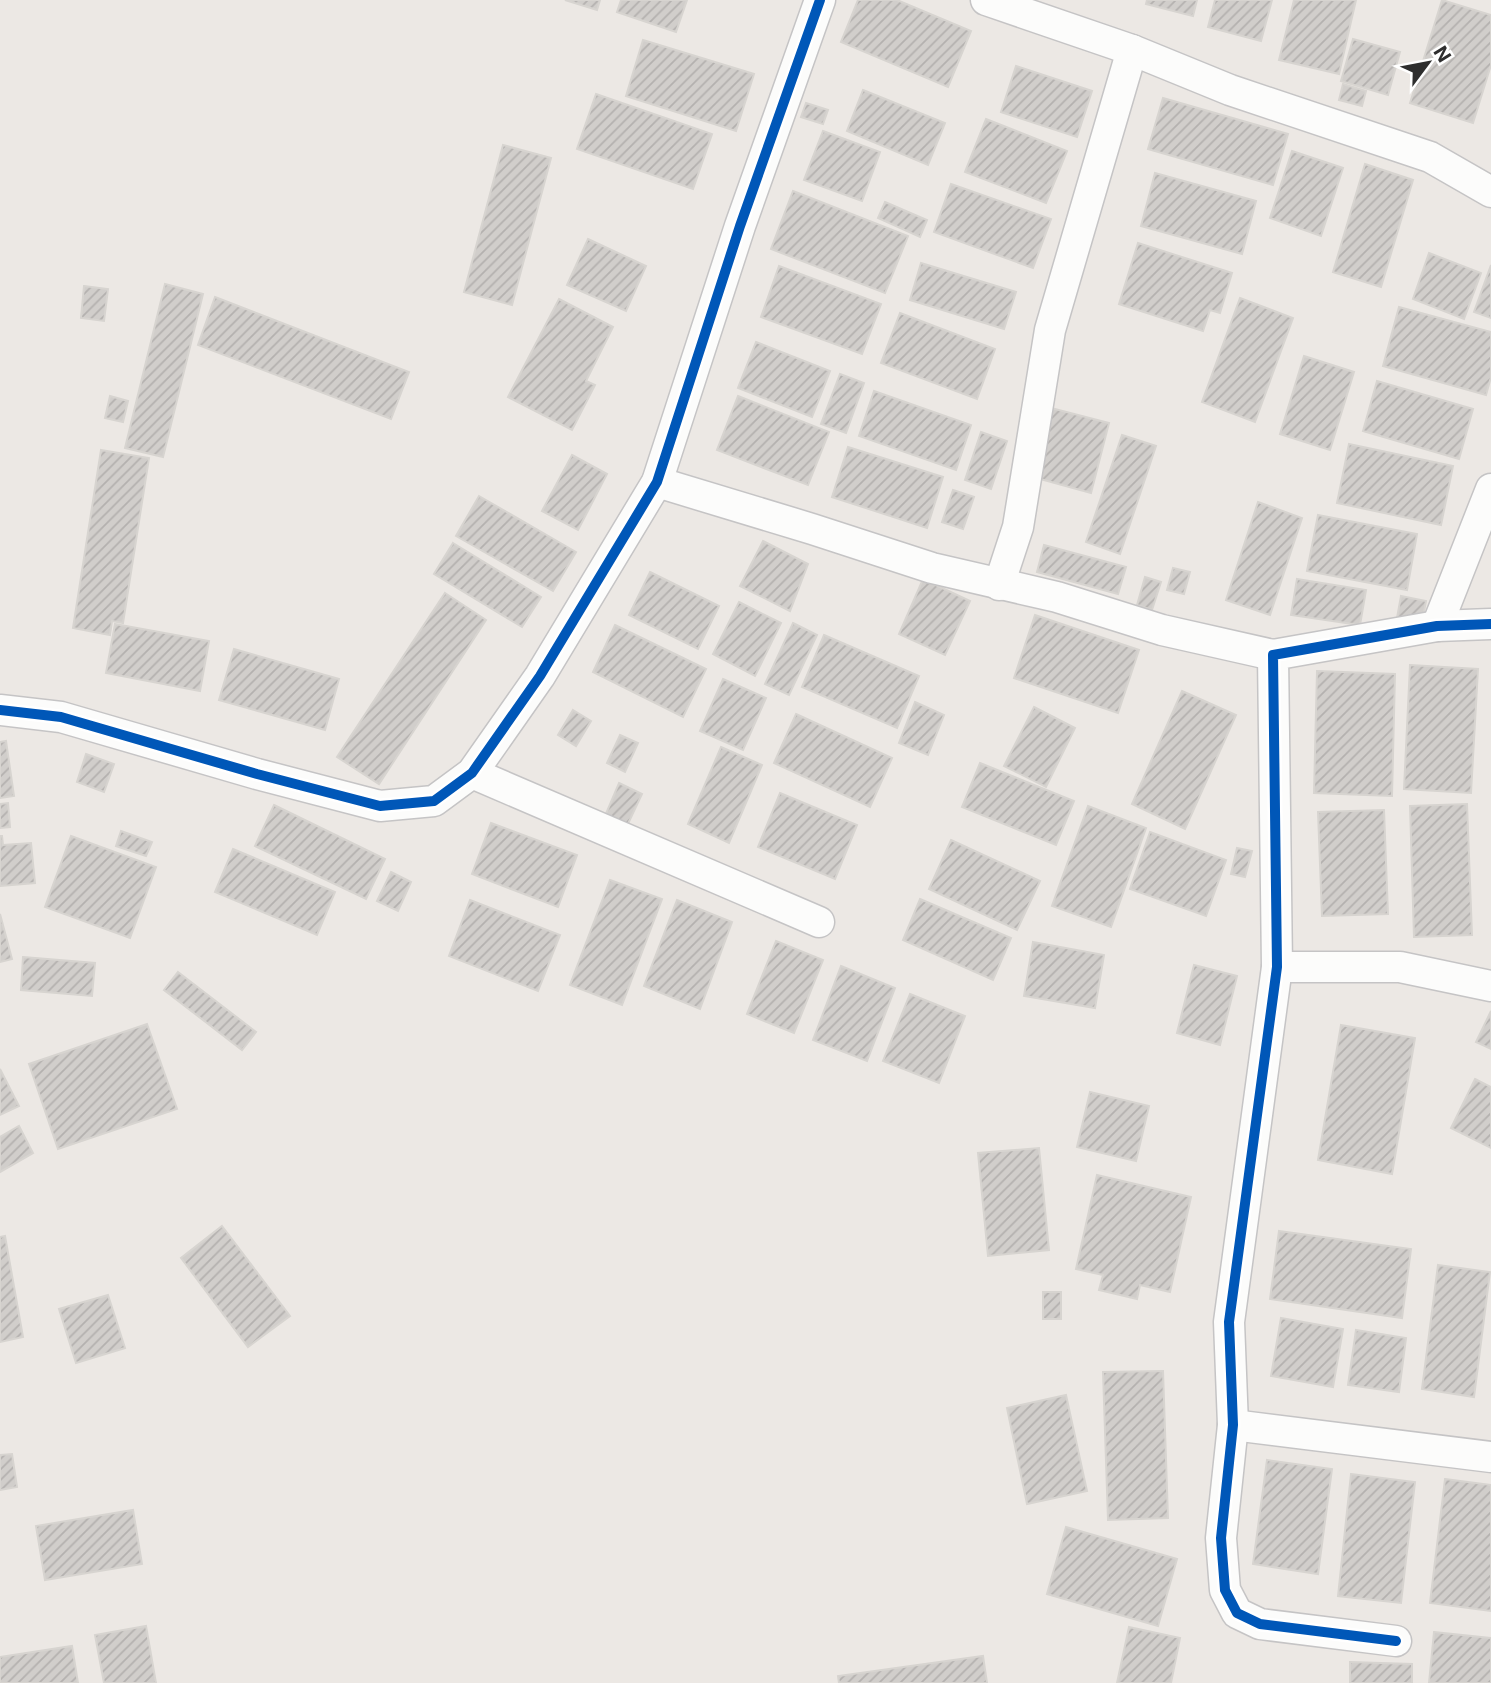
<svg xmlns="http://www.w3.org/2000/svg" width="1491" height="1683" viewBox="0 0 1491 1683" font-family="Inter,sans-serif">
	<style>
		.building { fill: url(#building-hatch); stroke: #d7d4d0; stroke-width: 2 }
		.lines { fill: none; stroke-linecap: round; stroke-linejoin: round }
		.street-casing { stroke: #c5c4c5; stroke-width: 33 }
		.street { stroke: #fcfcfb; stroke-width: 30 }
		.cycleway-casing { stroke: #fff; stroke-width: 15 }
		.cycleway { stroke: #0057b8; stroke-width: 10 }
	</style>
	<defs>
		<pattern id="building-hatch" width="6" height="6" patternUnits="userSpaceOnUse" patternTransform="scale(1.75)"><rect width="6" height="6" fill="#d1cecb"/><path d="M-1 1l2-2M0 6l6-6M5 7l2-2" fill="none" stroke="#b4b1af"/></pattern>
	</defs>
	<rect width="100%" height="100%" fill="#ece8e4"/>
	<g class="building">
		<polygon points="565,0 600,0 597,10"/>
		<polygon points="621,0 687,0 676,32 617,12"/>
		<polygon points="858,0 897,0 971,31 948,87 841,42"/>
		<polygon points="1147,0 1197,0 1193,16 1146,4"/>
		<polygon points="1215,0 1272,0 1261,41 1208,27"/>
		<polygon points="1294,0 1356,0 1339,74 1279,60"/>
		<polygon points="1442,0 1491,15 1491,65 1473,123 1410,103"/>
		<polygon points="1353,39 1400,52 1388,95 1341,81"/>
		<polygon points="643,40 754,74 736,131 626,96"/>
		<polygon points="1016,66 1092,91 1077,137 1001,112"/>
		<polygon points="1343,84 1366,91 1362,106 1339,100"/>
		<polygon points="863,90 945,123 928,165 847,131"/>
		<polygon points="596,94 712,134 693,189 577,149"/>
		<polygon points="1163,98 1288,134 1273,185 1148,149"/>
		<polygon points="806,103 828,110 823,124 801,117"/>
		<polygon points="986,119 1067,151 1046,203 965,172"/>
		<polygon points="823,131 880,152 862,201 804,180"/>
		<polygon points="503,145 551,158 512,305 464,292"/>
		<polygon points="1292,151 1343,168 1321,236 1270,218"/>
		<polygon points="1365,164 1413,180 1381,287 1333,272"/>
		<polygon points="1155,173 1256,201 1242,254 1141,226"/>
		<polygon points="951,184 1051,219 1033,268 934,232"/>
		<polygon points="793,191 908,236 885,293 771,249"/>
		<polygon points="885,202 927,220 920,237 878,218"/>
		<polygon points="588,239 646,266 626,311 567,285"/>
		<polygon points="1138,243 1232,273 1220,313 1210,310 1203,331 1119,304"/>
		<polygon points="1429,253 1481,273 1464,319 1413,299"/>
		<polygon points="921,263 1016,292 1004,329 910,300"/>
		<polygon points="1491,265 1491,318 1474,312"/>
		<polygon points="779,266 881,304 862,354 761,317"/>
		<polygon points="165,284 203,294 163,457 125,448"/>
		<polygon points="84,286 108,289 104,321 81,318"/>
		<polygon points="215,297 409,372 391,419 198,345"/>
		<polygon points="1240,298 1293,318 1255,422 1202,402"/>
		<polygon points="559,299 613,327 586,381 595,385 572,430 508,397"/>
		<polygon points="1399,307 1491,332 1491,377 1486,395 1383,366"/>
		<polygon points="900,313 995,349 977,399 881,363"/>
		<polygon points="756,342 830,371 812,417 738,388"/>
		<polygon points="1304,356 1354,372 1330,450 1280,434"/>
		<polygon points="840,374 864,383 846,433 821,424"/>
		<polygon points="1377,381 1473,409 1459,459 1363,431"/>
		<polygon points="874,391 971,425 956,470 859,436"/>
		<polygon points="110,396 128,401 123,422 105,418"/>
		<polygon points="738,396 829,432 808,485 717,450"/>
		<polygon points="1051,408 1109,423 1091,493 1033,477"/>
		<polygon points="981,432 1007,441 991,489 965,480"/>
		<polygon points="1122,435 1156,446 1120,554 1086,542"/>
		<polygon points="1349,444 1453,466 1441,525 1337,503"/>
		<polygon points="848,447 943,477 927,528 832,497"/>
		<polygon points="101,450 149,458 123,623 112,621 110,635 73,628"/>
		<polygon points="572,455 607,474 578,530 542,511"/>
		<polygon points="953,490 974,497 963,529 942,522"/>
		<polygon points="479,496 576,552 553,591 456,536"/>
		<polygon points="1258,502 1302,518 1270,615 1226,600"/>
		<polygon points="1318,515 1417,534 1407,590 1307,571"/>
		<polygon points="763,541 808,564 790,611 740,586"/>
		<polygon points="453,543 541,597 522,627 434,574"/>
		<polygon points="1044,545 1126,567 1118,594 1037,572"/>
		<polygon points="1173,568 1190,572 1184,594 1167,590"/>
		<polygon points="650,572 719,606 698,649 629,615"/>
		<polygon points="1145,577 1161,582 1152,610 1137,605"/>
		<polygon points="923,579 970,601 945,655 899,634"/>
		<polygon points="1297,579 1366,590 1360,625 1291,615"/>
		<polygon points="445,593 486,620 379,784 337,757"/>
		<polygon points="1401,596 1426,601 1422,623 1397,618"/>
		<polygon points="739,602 781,623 755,676 713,654"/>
		<polygon points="1035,615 1139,650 1118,713 1014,678"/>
		<polygon points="793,623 817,635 789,695 765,684"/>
		<polygon points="115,624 209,641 200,691 106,673"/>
		<polygon points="615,625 706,669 683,717 593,672"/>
		<polygon points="824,635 919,676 897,728 802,687"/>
		<polygon points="234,649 339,679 325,730 219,700"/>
		<polygon points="1410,665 1478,669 1471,793 1404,789"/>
		<polygon points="1317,671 1395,674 1392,796 1314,793"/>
		<polygon points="723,679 766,698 743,750 700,731"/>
		<polygon points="1182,691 1236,715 1185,829 1132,804"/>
		<polygon points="915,702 944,715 928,755 899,743"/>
		<polygon points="1034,707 1075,728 1046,787 1004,766"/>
		<polygon points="573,710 591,721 576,746 558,735"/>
		<polygon points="796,714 892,758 870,807 774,763"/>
		<polygon points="620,735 638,743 625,772 607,763"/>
		<polygon points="6,741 14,796 0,798 0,742"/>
		<polygon points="721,747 762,765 729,843 688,824"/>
		<polygon points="86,754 114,764 104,792 77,782"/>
		<polygon points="980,763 1074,801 1056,845 962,807"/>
		<polygon points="619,783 642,794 627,826 605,816"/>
		<polygon points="780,793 857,825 835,879 758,847"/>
		<polygon points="8,803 10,827 0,828 0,804"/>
		<polygon points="1467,804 1472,935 1414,937 1410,806"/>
		<polygon points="274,805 385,859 366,899 255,846"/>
		<polygon points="1088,806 1146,828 1111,927 1052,906"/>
		<polygon points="1384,810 1388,914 1322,916 1318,812"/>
		<polygon points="491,823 577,855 558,907 472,874"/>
		<polygon points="121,831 152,842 146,856 116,846"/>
		<polygon points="1150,832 1226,860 1206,916 1130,889"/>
		<polygon points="0,836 2,836 3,845 31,843 35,883 0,886"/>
		<polygon points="71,836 156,867 130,938 45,907"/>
		<polygon points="951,840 1040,881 1017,930 929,889"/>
		<polygon points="1237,848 1252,851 1245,877 1231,874"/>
		<polygon points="233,849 335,892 317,935 215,892"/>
		<polygon points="391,872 411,882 398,911 377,901"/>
		<polygon points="610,880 662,899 622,1005 570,985"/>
		<polygon points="920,899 1011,938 993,980 903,940"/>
		<polygon points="470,900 560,935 538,991 449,956"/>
		<polygon points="677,900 732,922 700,1009 644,986"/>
		<polygon points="0,914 12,959 0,962"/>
		<polygon points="776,941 823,960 794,1033 747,1014"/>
		<polygon points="1033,942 1104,955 1095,1008 1024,996"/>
		<polygon points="23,957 95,963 92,996 21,990"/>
		<polygon points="1194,965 1237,976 1220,1045 1177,1033"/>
		<polygon points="841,966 895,988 867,1061 813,1040"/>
		<polygon points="178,972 256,1032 242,1050 164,990"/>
		<polygon points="910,994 965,1016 939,1083 883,1061"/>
		<polygon points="1491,1011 1491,1049 1476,1042"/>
		<polygon points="147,1024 177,1109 58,1149 29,1064"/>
		<polygon points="1341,1025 1415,1038 1392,1174 1318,1160"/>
		<polygon points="0,1069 19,1106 0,1115"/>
		<polygon points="1475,1079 1491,1087 1491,1148 1451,1128"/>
		<polygon points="1090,1092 1149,1106 1136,1161 1077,1147"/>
		<polygon points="19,1126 33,1153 0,1172 0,1137"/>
		<polygon points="1039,1148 1049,1250 988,1256 978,1153"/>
		<polygon points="1097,1175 1191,1197 1170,1292 1140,1285 1137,1299 1099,1290 1103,1275 1076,1269"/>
		<polygon points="222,1226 290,1316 248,1347 181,1258"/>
		<polygon points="1279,1231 1411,1249 1402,1318 1270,1299"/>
		<polygon points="5,1236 23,1337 0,1342 0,1237"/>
		<polygon points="1438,1265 1490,1272 1474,1397 1422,1389"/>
		<rect x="1043" y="1292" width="18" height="27"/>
		<polygon points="108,1295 125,1348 76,1363 59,1309"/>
		<polygon points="1281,1318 1343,1329 1333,1387 1271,1376"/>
		<polygon points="1356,1330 1406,1338 1399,1392 1348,1385"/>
		<polygon points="1163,1371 1168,1518 1108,1520 1103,1372"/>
		<polygon points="1066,1395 1087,1491 1027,1504 1007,1408"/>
		<polygon points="12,1454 17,1487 0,1490 0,1455"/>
		<polygon points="1267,1460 1332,1469 1318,1574 1253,1564"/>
		<polygon points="1351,1474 1415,1482 1401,1603 1338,1596"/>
		<polygon points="1445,1479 1491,1485 1491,1611 1430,1603"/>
		<polygon points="133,1510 142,1564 45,1580 36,1526"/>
		<polygon points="1066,1527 1177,1559 1158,1626 1047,1594"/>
		<polygon points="146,1626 156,1683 104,1683 95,1635"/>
		<polygon points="1129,1627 1180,1638 1171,1683 1117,1683"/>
		<polygon points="1434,1632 1491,1638 1491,1683 1429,1683"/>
		<polygon points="72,1646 78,1683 0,1683 0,1657"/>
		<polygon points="983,1656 987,1683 839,1683 838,1676"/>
		<polygon points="1350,1662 1412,1664 1412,1683 1350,1683"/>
	</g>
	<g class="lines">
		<defs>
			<g id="street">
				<polyline points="986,0 1132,50 1230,90 1430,157 1491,192"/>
				<polyline points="657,482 812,529 932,568 1057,597 1162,630 1273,655"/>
				<polyline points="999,585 1018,527 1050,330 1132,50"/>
				<polyline points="1437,626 1491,489"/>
				<polyline points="0,710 61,717 257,774 380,806 434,801 472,773 540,676 657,482 740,226 820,0"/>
				<polyline points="472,773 819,922"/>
				<polyline points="1277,967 1400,967 1491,986"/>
				<polyline points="1233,1425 1491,1457"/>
				<polyline points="1396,1641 1260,1624 1237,1613 1225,1590 1221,1538 1233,1425 1229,1322 1277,967 1273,655 1437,626 1491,624"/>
			</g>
		</defs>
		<use href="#street" class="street-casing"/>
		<use href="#street" class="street"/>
		<defs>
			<g id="cycleway">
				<polyline points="0,710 61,717 257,774 380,806 434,801 472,773 540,676 657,482 740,226 820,0"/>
				<polyline points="1396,1641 1260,1624 1237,1613 1225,1590 1221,1538 1233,1425 1229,1322 1277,967 1273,655 1437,626 1491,624"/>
			</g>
		</defs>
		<use href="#cycleway" class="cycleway-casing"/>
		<use href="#cycleway" class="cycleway"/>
	</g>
	<g transform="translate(1428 63) rotate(58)" stroke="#ffffff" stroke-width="5" paint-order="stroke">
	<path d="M0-5L12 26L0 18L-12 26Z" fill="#2e2e2e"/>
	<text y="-10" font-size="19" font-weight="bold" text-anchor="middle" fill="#2e2e2e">N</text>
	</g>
</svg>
